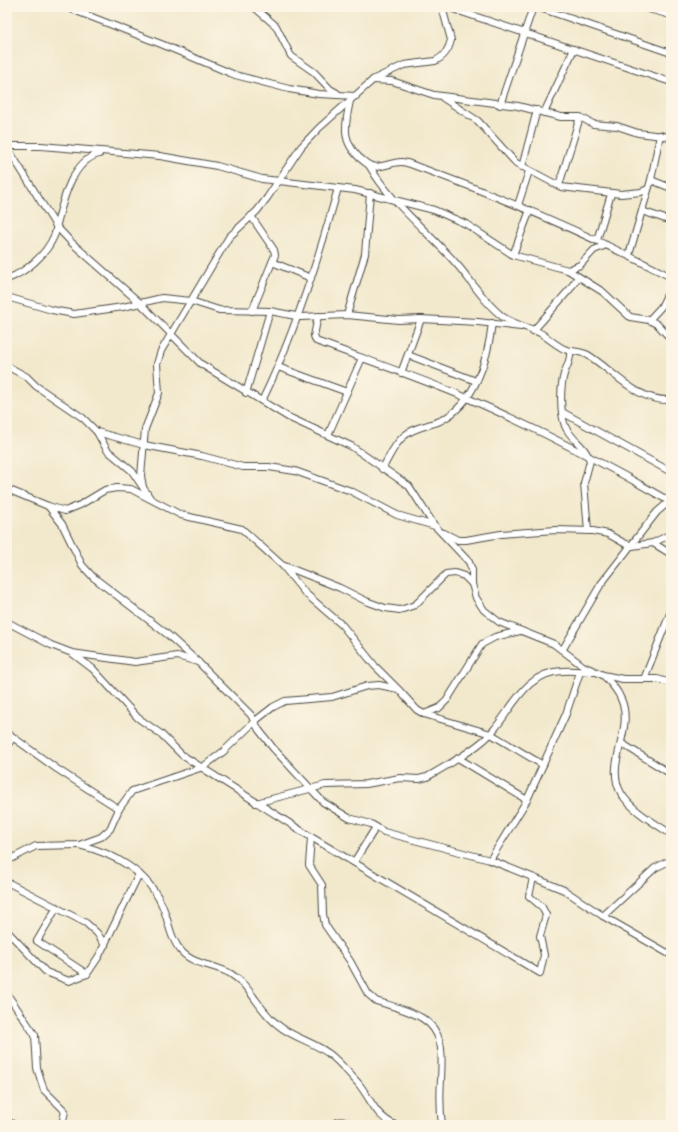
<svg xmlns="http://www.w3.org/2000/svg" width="678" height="1132" viewBox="0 0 678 1132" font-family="'IM FELL DW Pica',serif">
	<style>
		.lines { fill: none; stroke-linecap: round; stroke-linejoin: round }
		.minor-casing { stroke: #494843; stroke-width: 8 }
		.minor { stroke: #fff; stroke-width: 6 }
	</style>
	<rect width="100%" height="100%" fill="#fcf5e5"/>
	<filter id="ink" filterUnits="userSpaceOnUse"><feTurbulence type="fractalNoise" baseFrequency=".025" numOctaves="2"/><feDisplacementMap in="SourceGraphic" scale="8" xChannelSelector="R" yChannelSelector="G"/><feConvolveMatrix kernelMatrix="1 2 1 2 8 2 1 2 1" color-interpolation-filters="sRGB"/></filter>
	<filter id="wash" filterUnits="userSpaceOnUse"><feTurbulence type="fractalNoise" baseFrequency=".012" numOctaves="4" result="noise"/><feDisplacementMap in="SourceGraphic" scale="16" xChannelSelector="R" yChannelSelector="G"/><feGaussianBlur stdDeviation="0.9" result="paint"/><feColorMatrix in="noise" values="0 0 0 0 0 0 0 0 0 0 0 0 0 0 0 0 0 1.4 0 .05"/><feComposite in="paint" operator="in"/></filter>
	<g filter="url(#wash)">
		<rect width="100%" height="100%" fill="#f2e9cd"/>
	</g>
	<g filter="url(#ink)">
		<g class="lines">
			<defs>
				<g id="minor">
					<polyline points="66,7 161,44 235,75 289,89 319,94 356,96"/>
					<polyline points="254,7 276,26 291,56 314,72 330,89 337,93"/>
					<polyline points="447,7 671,82"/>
					<polyline points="537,7 671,53"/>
					<polyline points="641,7 671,15"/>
					<polyline points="373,80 392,81 434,95 518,106 561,117 580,117 593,124 617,126 638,133 671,137"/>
					<polyline points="443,98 478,121 516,163 561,187 621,194 641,192 648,189"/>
					<path d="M350 101C344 128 341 145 366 163 377 172 389 162 401 162 408 162 417 167 424 169 509 200 591 236 671 277"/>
					<polyline points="500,105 533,7"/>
					<polyline points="544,113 574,49"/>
					<polyline points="7,146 41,146 160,156 217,166 262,179 355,190 434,210 466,224 513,255 568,270 603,292 630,317 649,320 657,324 671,339"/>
					<polyline points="7,147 56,226 72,243 139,302 201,364 288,417 351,446 409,486 434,525 469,562 472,570 472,584"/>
					<path d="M369 165C389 201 426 230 453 260 470 278 483 302 503 317 515 325 529 327 542 334 549 339 556 345 564 349 572 352 581 351 588 355 615 372 637 402 671 400"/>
					<polyline points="522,167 537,110"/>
					<polyline points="651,180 671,188"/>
					<polyline points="559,185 580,117"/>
					<polyline points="518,205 529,171"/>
					<polyline points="642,211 671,221"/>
					<polyline points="251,216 274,250 275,255 252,311"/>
					<polyline points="597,240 611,194"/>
					<polyline points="513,255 530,210"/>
					<polyline points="629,255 651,180 660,135"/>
					<polyline points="272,262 311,278"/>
					<polyline points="568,270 580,265 594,250 606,245"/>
					<path d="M7 279C26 272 46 255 54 236 56 233 56 228 57 224 63 200 72 161 99 154"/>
					<polyline points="7,297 52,310 74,314 123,307 162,298 191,301 219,310 270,311 301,317 347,315 399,320 421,319 478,322 521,327"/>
					<polyline points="347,315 365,254 370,193"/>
					<path d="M318 316 314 336 316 341C367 360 417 377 467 398 536 428 604 463 669 501"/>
					<polyline points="649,320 661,307 671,287"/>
					<polyline points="533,331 570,289 578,277"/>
					<path d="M570 351C571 361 567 365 564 374 560 388 560 412 565 426 571 440 586 446 590 461L584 483 588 531"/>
					<polyline points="408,355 476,381"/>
					<polyline points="7,366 27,377 36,386 83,418 97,432 107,450 132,471 150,498"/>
					<polyline points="278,367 347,392"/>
					<polyline points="401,373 421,319"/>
					<polyline points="246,393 270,311"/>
					<path d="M262 401C295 333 318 261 338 188"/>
					<polyline points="562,412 671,472"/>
					<polyline points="97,432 144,445 202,456 243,467 269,467 295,471 351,491 397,515 435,526"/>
					<polyline points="328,435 362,358"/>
					<path d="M382 469C389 458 394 444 404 436 414 427 428 426 440 421 475 404 488 359 492 323"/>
					<path d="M143 487 141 476 145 429 159 393 157 364 161 351 223 247 229 237 257 211 267 198 301 147 319 128 374 79 404 65 435 61C444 57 449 49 451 40L442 7"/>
					<polyline points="7,489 48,506 65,511 80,505 105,490 117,488 131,489 181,515 242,529 282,565 340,588 366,601 385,608 400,610 415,605 446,574 455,573 464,576 472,584 476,598 484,610 499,622 554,644 583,666 603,675 623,679 657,679 671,683"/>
					<polyline points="48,506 62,524 82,565 93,577 167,634 199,663 251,715 259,730 273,748 323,802 349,818 371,824 384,832 490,860 564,890 603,916 671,955"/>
					<polyline points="444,533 458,540 466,540 501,534 556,530 593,531 608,534 624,543 632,546 653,543 671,534"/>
					<polyline points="653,543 671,554"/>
					<polyline points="283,566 305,593 342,625 375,666 396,687"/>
					<polyline points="7,622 51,645 72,653 135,662 177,656 198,662"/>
					<polyline points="563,649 601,584 657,512 671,500"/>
					<polyline points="72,653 93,669 138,718 161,734 182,755 311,837 540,973 544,955 540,936 546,915 542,907 529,896 533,878"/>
					<path d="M603 675C610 682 617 689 621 699 635 730 604 763 621 793 632 811 653 822 671 834"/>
					<polyline points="644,679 671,611"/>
					<polyline points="424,714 439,708 447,700 482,644 495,637 520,631"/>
					<polyline points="7,733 57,769 119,809"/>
					<polyline points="621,743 671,774"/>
					<polyline points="7,746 13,737"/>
					<polyline points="458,758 527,800"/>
					<path d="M256 803 325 785 366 784 400 778 419 779 427 777C443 768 481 746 492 732 513 708 525 672 563 671 573 670 583 672 594 672"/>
					<path d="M311 837 309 865 322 885 323 914 325 925 350 961 368 994 376 1001C391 1006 409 1010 422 1018 445 1032 442 1056 441 1079 440 1094 440 1110 442 1125"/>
					<path d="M79 845C113 853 147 871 162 905 169 920 169 938 182 952 194 965 216 965 231 974 251 986 259 1011 278 1025 294 1039 317 1042 333 1057 341 1064 350 1074 358 1083 372 1100 373 1114 395 1125"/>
					<polyline points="490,860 527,800 566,714 580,672"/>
					<polyline points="7,861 36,846 79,845 101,837 110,829 119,809 132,791 203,767 224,751 255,721 273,707 285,701 332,697 367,686 379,685 398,689 417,710 424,714 491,734 543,765"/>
					<polyline points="354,862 376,827"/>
					<polyline points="7,882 86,923 97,933 105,945"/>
					<polyline points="57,907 37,941 87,974"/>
					<polyline points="603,916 655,868 671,860"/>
					<polyline points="7,931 46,972 69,981 87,974 99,956 139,874"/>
					<polyline points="7,994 35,1035 37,1068 44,1090 65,1111 62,1125"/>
					<polyline points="7,1121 15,1125"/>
					<path d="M333 1125C339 1119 345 1122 352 1125"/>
				</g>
			</defs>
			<use href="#minor" class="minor-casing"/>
			<use href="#minor" class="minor"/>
		</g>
	</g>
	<rect width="678" height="1132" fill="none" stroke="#fcf5e5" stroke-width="24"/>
</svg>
